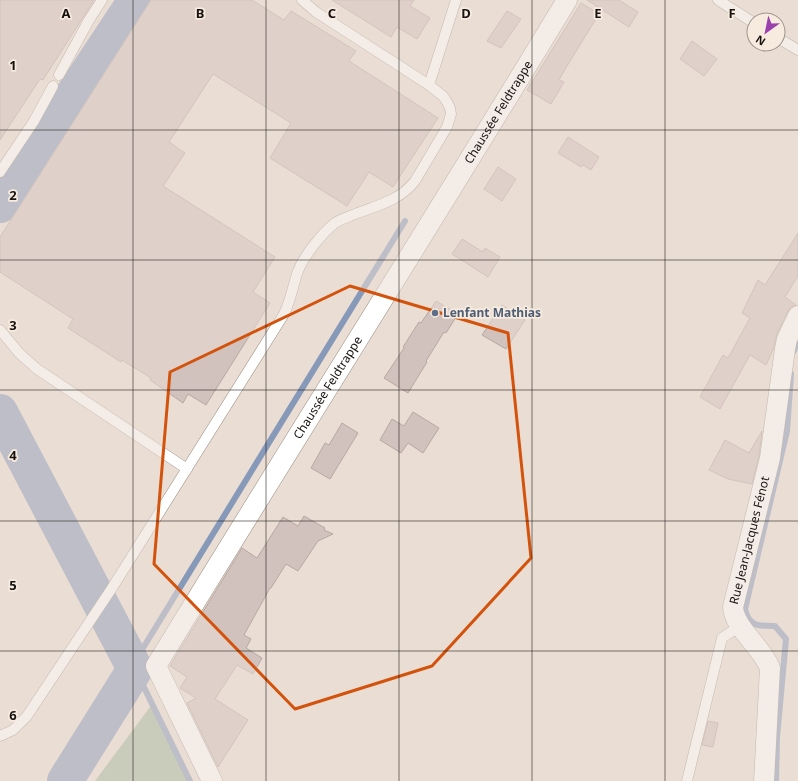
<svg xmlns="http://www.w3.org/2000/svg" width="798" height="781" viewBox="0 0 798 781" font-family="'Noto Sans',sans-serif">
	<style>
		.green { fill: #a2b79d }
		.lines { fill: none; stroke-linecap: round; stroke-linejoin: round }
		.stream { stroke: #8799b9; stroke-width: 6 }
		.river { stroke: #8799b9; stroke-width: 36 }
		.building { fill: #d2c2bd; stroke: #b8a8a3 }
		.lane-casing { stroke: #998d84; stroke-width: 11 }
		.street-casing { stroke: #998d84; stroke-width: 21 }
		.lane { stroke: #fff; stroke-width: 10 }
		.street { stroke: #fff; stroke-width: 20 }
		.marked { fill: none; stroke: #d3520c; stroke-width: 3; stroke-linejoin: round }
		.grid { fill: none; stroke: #181310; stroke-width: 1; stroke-opacity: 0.55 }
		.service-dot { fill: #5c6f8a; stroke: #f7ebe0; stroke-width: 1.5 }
		.labels { text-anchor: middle; stroke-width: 3.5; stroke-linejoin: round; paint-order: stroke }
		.street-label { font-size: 12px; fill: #181310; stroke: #f7ebe0 }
		.service-label { font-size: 12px; font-weight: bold; fill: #4e5e75; stroke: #f7ebe0; text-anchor: start }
		.grid-label { font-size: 13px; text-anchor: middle; font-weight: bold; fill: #181310; stroke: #f7ebe0; stroke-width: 3.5; stroke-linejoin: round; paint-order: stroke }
	</style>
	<rect width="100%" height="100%" fill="#eaddd3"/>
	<polygon class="green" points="153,703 190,781 95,781"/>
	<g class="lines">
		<g class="stream">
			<polyline points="794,351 798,340"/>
			<polyline points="190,781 135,669 143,648 405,221"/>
			<path d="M776 781 777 737 786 639 775 626C759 626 749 627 745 609L787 431 791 374"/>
		</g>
		<g class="river">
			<polyline points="0,205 136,0"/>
			<polyline points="0,412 135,669 65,781"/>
		</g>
	</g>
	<g class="building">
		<polygon points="0,0 94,0 43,80 40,79 0,140"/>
		<polygon points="151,0 252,0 284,20 291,11 356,51 349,61 438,118 393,187 369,172 347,206 270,158 291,123 213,74 169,142 185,153 163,186 275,257 253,292 270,303 206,405 188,394 183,403 150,380 151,378 122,360 121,362 68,328 73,319 0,272 0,237"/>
		<polygon points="332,0 414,0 410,6 430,18 417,39 397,27 391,37"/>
		<polygon points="587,0 619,0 638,12 629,27"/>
		<polygon points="581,3 599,14 564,71 559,80 564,82 551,104 527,90"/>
		<polygon points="507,11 521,19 501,48 487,41"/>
		<polygon points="692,41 717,59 704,76 680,59"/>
		<polygon points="568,137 599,157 591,170 583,165 581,167 558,153"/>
		<polygon points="498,167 516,179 502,201 484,189"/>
		<polygon points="798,233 798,276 785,297 796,305 791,307 788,311 777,334 773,350 766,365 750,355 720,409 700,397 723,355 728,358 750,318 742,313 758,280 765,285"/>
		<polygon points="462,239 483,252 485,248 500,257 488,277 452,254"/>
		<polygon points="436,301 458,314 446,333 444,332 426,361 427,362 408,393 384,378 404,348 403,347 419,322 421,323"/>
		<polygon points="502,305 525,320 506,349 482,335"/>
		<polygon points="413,412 439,428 423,453 408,443 401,453 380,440 392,419 404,426"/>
		<polygon points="342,423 358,433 330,479 311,468 325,443 329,445"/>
		<polygon points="762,431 759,456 752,484 728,479 709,470 725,440 749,453"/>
		<polygon points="304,516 325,528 324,530 333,534 318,541 298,571 286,564 271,588 270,588 244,635 251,639 246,648 262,658 253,674 237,665 215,699 248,720 218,767 187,703 196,698 180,688 187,677 170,666 242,548 257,558 283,517 298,526"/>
		<polygon points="708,721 718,723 713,747 702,745"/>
	</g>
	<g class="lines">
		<defs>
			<g id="lane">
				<polyline points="302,0 316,12 429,85"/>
				<polyline points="718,0 754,23"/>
				<polyline points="778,38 798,50"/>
				<polyline points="59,75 89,20 102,0"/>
				<polyline points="0,172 34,121 53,86"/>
				<polyline points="0,330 20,354 37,369 187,469"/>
				<path d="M0 736 13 730 27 716 112 588 284 314C291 300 293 285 298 271 304 256 322 233 335 223 341 219 348 217 355 214 378 205 399 201 415 181L447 127 451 114 450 108 447 102 443 96 429 85 456 0"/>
				<polyline points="687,781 722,638 740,626"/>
			</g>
			<g id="street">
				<path id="s1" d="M212 781 156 666C292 443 432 223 567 0"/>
				<path id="s2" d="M764 781 770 668C762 647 734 628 733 607L770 458 785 349 787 339 798 316"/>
			</g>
		</defs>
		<use href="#lane" class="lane-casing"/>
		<use href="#street" class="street-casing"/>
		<use href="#lane" class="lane"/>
		<use href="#street" class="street"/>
	</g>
	<path d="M0 0H798V781H0ZM350 286 508 333 531 558 432 666 295 709 154 564 170 372Z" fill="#eaddd3" fill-opacity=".55" fill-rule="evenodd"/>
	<path class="marked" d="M350 286 508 333 531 558 432 666 295 709 154 564 170 372Z"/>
	<path class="grid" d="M133 0V781M266 0V781M399 0V781M532 0V781M665 0V781M0 130H798M0 260H798M0 390H798M0 521H798M0 651H798"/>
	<circle class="service-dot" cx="435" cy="313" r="4"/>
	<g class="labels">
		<g class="street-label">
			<text dy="4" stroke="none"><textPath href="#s1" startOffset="779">Chaussée Feldtrappe</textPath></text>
			<text dy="4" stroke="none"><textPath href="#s1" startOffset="455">Chaussée Feldtrappe</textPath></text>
			<text dy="4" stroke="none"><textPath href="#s2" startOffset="254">Rue Jean-Jacques Fénot</textPath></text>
		</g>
		<g class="service-label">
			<text x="443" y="317">Lenfant Mathias</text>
		</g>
	</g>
	<g class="grid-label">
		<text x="66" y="18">A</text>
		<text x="200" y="18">B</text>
		<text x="332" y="18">C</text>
		<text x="466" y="18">D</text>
		<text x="598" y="18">E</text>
		<text x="732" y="18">F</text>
		<text x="13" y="70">1</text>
		<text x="13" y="200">2</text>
		<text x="13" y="330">3</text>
		<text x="13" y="460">4</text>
		<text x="13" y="590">5</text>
		<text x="13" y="720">6</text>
	</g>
	<g transform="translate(766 32) rotate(213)"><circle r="19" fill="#f7ebe0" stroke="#9e958d"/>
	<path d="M0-3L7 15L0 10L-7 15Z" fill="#9a41ad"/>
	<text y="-6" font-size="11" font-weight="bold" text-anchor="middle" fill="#181310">N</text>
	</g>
</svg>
